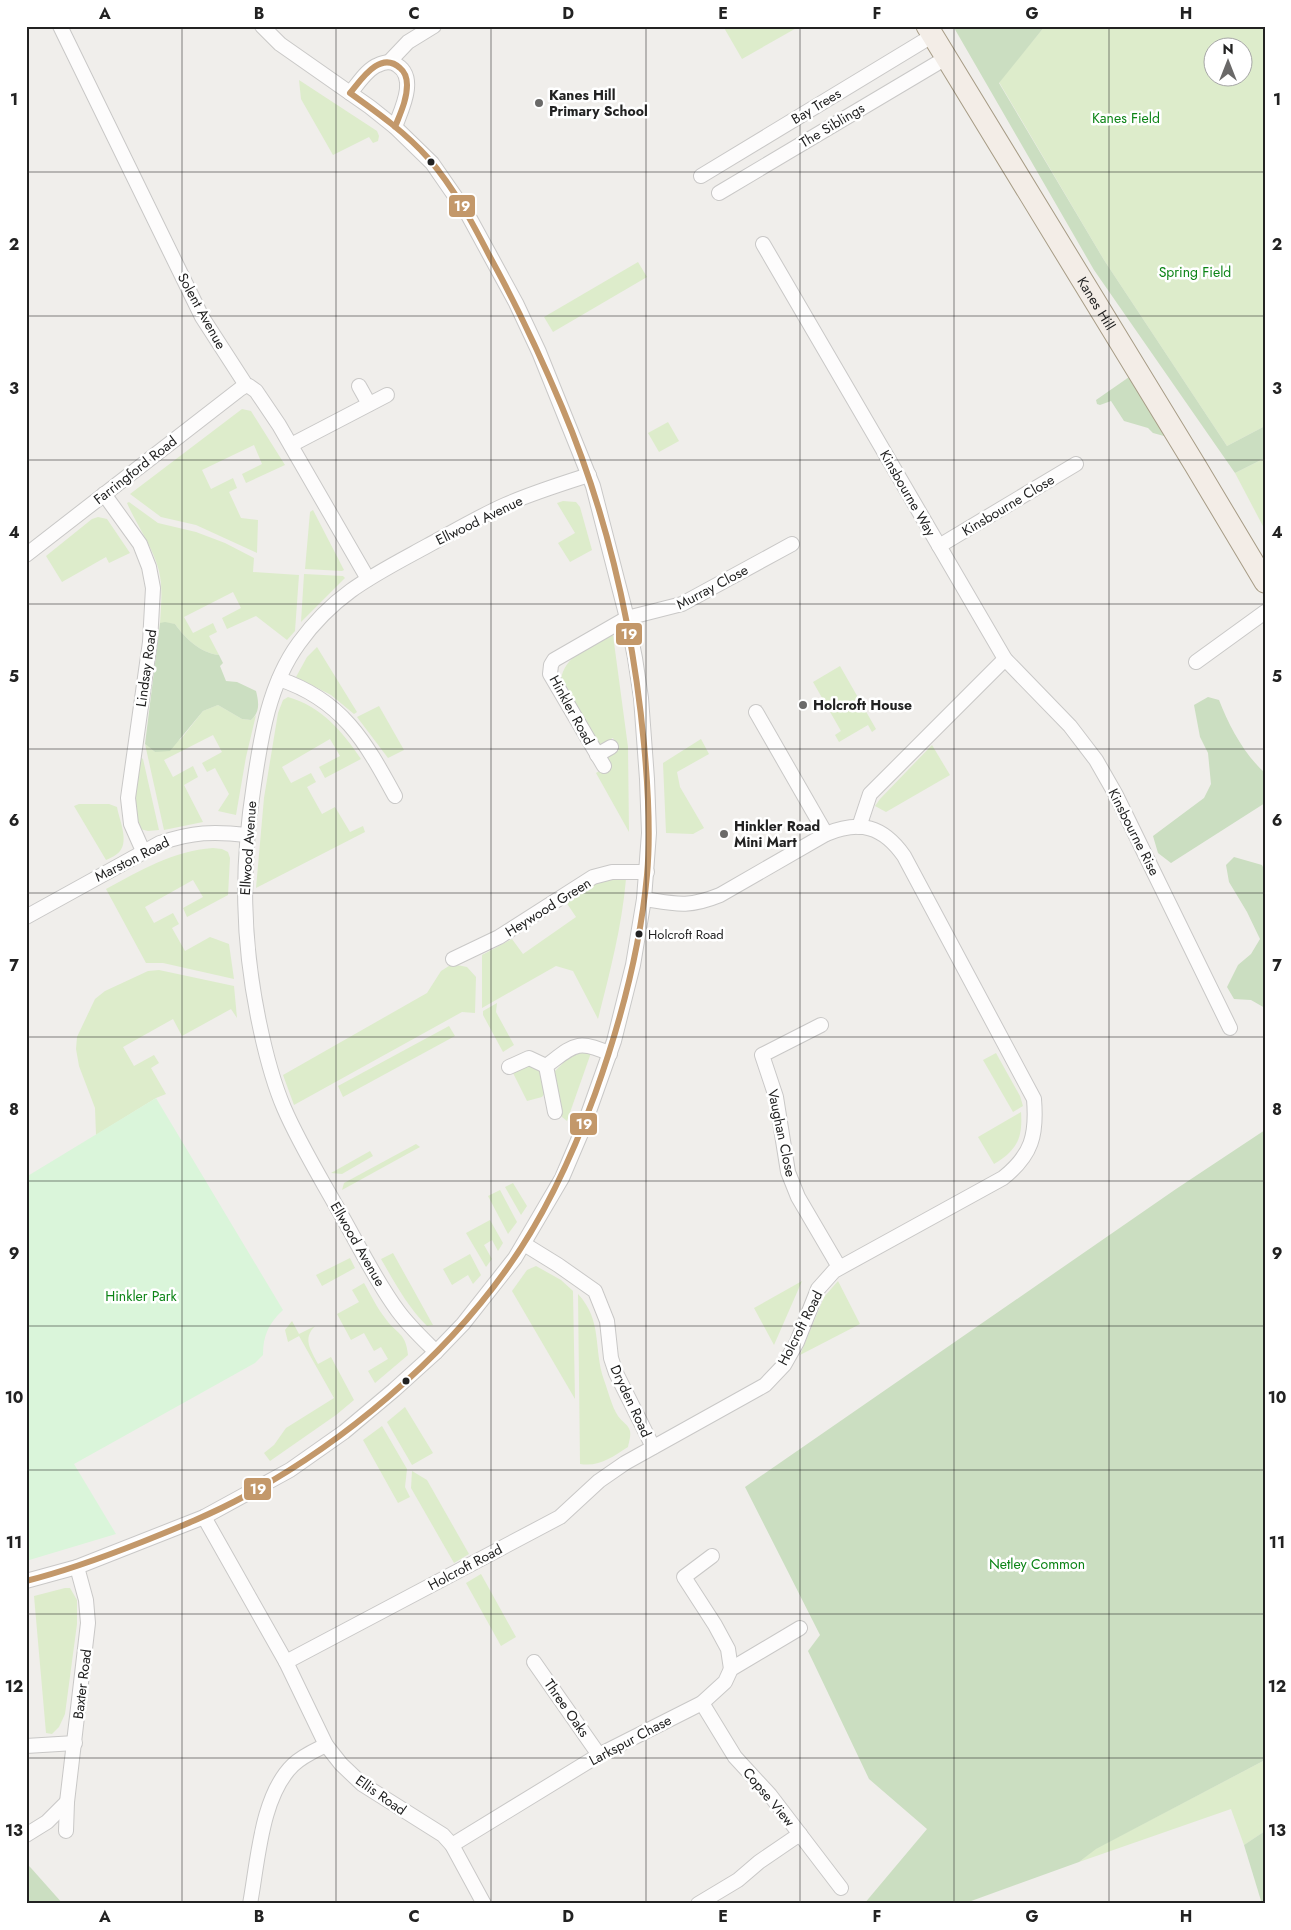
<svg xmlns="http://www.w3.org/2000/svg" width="1291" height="1930" viewBox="0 0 1291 1930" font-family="Jost,sans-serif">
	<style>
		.grass { fill: #ddeccb; fill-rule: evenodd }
		.forest { fill: #cbdec1 }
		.park { fill: #daf5da }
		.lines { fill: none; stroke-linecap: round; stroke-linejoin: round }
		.street-casing { stroke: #c9c8c7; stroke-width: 16 }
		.primary-casing { stroke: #a79c86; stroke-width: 23 }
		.street { stroke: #fdfcfc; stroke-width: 14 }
		.primary { stroke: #f3ede7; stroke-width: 21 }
		.bus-1-casing { stroke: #fff; stroke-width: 10 }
		.bus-1 { stroke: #c3986a; stroke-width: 6 }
		.grid { fill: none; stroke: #222; stroke-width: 1; stroke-opacity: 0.55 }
		.poi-dot { fill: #6a6968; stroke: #fff; stroke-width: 2 }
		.bus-dot { fill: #222; stroke: #fff; stroke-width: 2 }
		.labels { text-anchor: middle; stroke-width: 5; stroke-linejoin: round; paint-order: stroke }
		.bus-label { font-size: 13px; fill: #222; stroke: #fff; text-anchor: start }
		.poi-label { font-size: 14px; font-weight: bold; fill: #222; stroke: #fff; text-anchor: start }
		.street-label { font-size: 14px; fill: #222; stroke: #fff }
		.park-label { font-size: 14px; fill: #0c8416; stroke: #fff }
		.line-badge { stroke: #fff; stroke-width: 2 }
		.badge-label { font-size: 14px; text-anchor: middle; font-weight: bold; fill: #fff }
		.neatline { fill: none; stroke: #222; stroke-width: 2 }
		.grid-label { font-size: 16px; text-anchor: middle; font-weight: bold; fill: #222 }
	</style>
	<rect width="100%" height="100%" fill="#f0eeeb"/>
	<g class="grass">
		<polygon points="723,26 800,26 742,59"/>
		<path d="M1045 26H1265V426L1227 446 1104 260 999 82ZM1214 48H1244V78H1214Z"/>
		<polygon points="299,80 377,131 379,136 378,141 373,143 369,137 333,155 301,99"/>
		<polygon points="638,262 647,277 553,332 544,317"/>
		<polygon points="242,409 251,411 285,465 246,483 242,474 262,464 254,445 202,470 211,489 233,478 237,488 229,492 241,518 258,520 257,553 196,525 161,517 130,494"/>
		<polygon points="668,422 679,441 659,452 648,433"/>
		<polygon points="1265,458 1265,530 1235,473"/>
		<polygon points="563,501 576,502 580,507 592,550 570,562 558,543 575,533 557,503"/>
		<path d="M129 502 158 523 196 532 225 543 254 558 253 572 299 575 295 631 287 640 256 616 227 629 222 618 241 608 233 592 184 617 193 633 213 623 217 632 209 636 219 655C200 653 185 638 175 624L160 623C161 606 163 588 159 571 153 547 137 526 127 503Z"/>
		<polygon points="313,510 344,570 342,571 305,569 310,512"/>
		<polygon points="98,517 107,519 130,553 109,563 106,557 62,582 46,556 92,519"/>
		<polygon points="304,574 343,576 345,578 301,622"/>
		<path d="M613 635 628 747 629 832 596 773 609 765 605 758 619 750 613 738 598 745 561 681C563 655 593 645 613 635Z"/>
		<polygon points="317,647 357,712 354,714 331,695 296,677 307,657"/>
		<polygon points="840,666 876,729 872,732 868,725 839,742 835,735 841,731 813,682"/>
		<path d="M288 697C321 706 343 732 361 759L325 778 319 767 340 756 330 739 282 767 291 783 311 773 316 782 307 787 322 814 335 807 350 832 363 826 365 832 256 888 264 798 278 713 283 700Z"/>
		<polygon points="218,705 242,719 251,720 256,715 246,757 236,815 218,811 229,794 215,768 207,772 202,763 222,752 213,735 164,760 173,777 193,766 198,777 184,785 203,822 164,830 145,744 155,752 181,739 203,711"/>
		<polygon points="379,706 404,750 388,758 357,717"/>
		<polygon points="701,739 709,754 677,772 680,787 704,828 693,834 666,833 663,763"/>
		<polygon points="932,745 950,775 886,812 875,806 880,799"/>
		<path d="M140 757 143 759 159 830 148 831 140 829C130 807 137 781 140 757Z"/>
		<path d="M79 804H109L117 807C119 819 129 840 120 851 117 855 111 858 106 860L74 806Z"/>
		<path d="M213 848 222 849 228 852 230 858 228 895 187 917 183 908 203 897 193 880 145 907 154 923 173 913 179 924 172 928 185 951 210 937 229 944 234 979 163 963H146L106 889C141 870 173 851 213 848Z"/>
		<path d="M614 877 626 879C622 926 610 972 598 1019L573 971 556 966 482 1008V955L512 939 523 954 576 917 566 902 590 885Z"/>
		<polygon points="452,964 467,967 476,977 475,1013 462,1012 294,1105 283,1075 427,993 441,971"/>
		<polygon points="159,970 234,986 237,1018 231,1009 182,1036 173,1019 123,1047 134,1066 154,1055 159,1063 151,1068 166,1094 156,1098 96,1135 95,1108 79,1066 76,1049 77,1037 95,999 105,991 148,971"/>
		<polygon points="497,1003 496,1012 514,1045 503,1052 483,1015 483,1011"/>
		<polygon points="449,1026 455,1036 343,1097 338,1086"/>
		<polygon points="592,1050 567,1121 562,1117 553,1073 573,1053"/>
		<polygon points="996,1053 1020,1096 1023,1106 1013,1112 983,1060"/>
		<path d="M530 1063C533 1065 537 1068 540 1070 545 1077 548 1091 542 1097L527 1101 512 1071Z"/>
		<path d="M1021 1112C1023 1139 1016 1151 994 1164L978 1137Z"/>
		<polygon points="416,1144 420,1147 342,1190 344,1183"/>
		<polygon points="370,1151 373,1156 342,1174 331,1173"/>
		<polygon points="513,1183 527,1206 521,1215 505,1187"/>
		<polygon points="500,1190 517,1222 508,1234 488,1196"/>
		<polygon points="490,1220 503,1243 498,1251 492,1240 484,1245 492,1259 486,1267 466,1233"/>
		<path d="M393 1253 433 1325 427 1326C407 1306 395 1283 381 1259Z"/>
		<polygon points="470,1254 481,1275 473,1284 468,1275 452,1285 443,1269"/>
		<polygon points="350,1258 355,1268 322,1286 316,1275"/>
		<polygon points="536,1266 561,1280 573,1291 575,1399 512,1291 527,1270"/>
		<polygon points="802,1281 774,1345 754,1308"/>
		<polygon points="838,1281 860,1324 800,1355 824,1297"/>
		<path d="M364 1283C371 1295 377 1308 385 1318 396 1334 406 1332 408 1355L375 1383 368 1371 388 1359 381 1347 374 1351 364 1333 351 1340 337 1314 359 1302 352 1290Z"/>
		<path d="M578 1294C603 1321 593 1348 604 1380 608 1391 612 1407 618 1416 622 1422 628 1424 630 1431 631 1436 629 1442 628 1447 612 1457 600 1467 580 1464Z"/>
		<path d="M292 1321 299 1334 315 1326C302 1339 311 1350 318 1364L331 1357 354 1400 336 1415 270 1461 264 1453 274 1445 286 1428 334 1398 299 1336 288 1342 285 1330Z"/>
		<polygon points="405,1407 433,1453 412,1465 387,1422"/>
		<polygon points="382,1426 407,1469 405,1487 410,1497 398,1503 363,1440"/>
		<polygon points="412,1471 427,1480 469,1554 454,1563 411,1488"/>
		<polygon points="481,1574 516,1637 501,1646 466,1583"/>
		<polygon points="65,1588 70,1588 77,1600 77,1624 65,1714 59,1727 52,1734 46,1733 34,1596"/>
		<polygon points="1265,1760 1265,1831 1244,1845 1231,1809 1079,1862 1095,1849"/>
	</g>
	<g class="forest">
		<polygon points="953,26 1045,26 999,83 1104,260 1227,446 1265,426 1265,458 1235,473 1094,270"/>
		<polygon points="1132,375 1168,433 1164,436 1153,433 1148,428 1124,421 1111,401 1100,405 1097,404 1096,400"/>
		<path d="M165 622 175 624C185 638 200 653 219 655L223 663 220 666 226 681 237 682 256 691C259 703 260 712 251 720L242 719 218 705 203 711 170 751 155 752 145 744 160 623Z"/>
		<path d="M1208 697 1219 700C1229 726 1244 754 1265 773V803L1171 863 1158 853 1153 836 1204 798 1211 784 1208 753 1200 737 1194 705Z"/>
		<polygon points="1234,857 1262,865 1265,871 1265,1008 1251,1000 1234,999 1227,987 1238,965 1251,954 1260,939 1247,912 1229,882 1226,865"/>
		<polygon points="1265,1130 1265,1760 1096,1849 1079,1862 963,1904 864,1904 927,1829 869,1779 808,1651 820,1635 745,1487 1176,1189"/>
		<polygon points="1265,1831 1265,1904 1262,1904 1244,1845"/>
		<polygon points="26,1863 31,1868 63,1904 26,1904"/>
	</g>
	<path class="park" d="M156 1098 283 1310C269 1323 263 1335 263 1355L255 1363 74 1464 116 1534 26 1561V1177Z"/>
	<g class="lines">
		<defs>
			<g id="street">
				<polyline points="60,26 202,317 244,382 245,386"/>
				<polyline points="389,62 408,42 434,26"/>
				<path d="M350 93C358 84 367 69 378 65 384 62 391 61 397 65 418 78 401 110 395 127"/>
				<polyline points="701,176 932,36"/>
				<polyline points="719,193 946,58"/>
				<polyline points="763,244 1005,659 1070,726 1096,760 1116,795 1230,1028"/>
				<polyline points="245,386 249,386 256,391 279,425 368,579"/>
				<polyline points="359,386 369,404"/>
				<polyline points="291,445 387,395"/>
				<polyline points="104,494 140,544 149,567 153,588 150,642 128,798 131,824 143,851"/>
				<polyline points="939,546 1076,464"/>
				<polyline points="26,555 240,389 245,386"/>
				<polyline points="1196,662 1265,612"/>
				<path d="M279 679C342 700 365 741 395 796"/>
				<polyline points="756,712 826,834"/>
				<polyline points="597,755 611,747"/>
				<polyline points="604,766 550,674 551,665 554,660 627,618 682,604 792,544"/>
				<polyline points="859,827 870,794 1005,659"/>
				<path d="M26 917 160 843C193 832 213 831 247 835"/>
				<polyline points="453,959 499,937 593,877 612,872 647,872"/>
				<polyline points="821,1025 762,1055 776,1097 788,1172 798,1197 839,1267"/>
				<polyline points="509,1067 529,1058 546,1066"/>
				<path d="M555 1112 546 1066C573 1046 577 1038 610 1054"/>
				<polyline points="524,1244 558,1265 595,1291 607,1321 611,1358 616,1373 653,1447"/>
				<path d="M436 1352C423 1339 409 1326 398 1311 375 1280 358 1244 339 1211 320 1177 299 1143 284 1108 272 1080 265 1051 259 1022 242 940 241 867 254 784 261 736 269 684 299 643 335 593 374 575 427 546 453 532 478 517 505 505 532 493 561 484 589 475"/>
				<polyline points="204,1517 286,1662 326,1745 341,1764 362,1784 443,1835 452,1845 484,1904"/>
				<polyline points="712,1556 684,1577 715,1625 728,1649 731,1669"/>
				<polyline points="26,1581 77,1567 204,1517 290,1470 344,1432 394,1390 436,1352 463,1324 515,1258 562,1178 582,1131 614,1041 633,965 644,899 649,833 647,779 641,698 635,658 627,618 593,486 539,352 516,303 468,215 432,163 395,127 370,107 280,44 262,26"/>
				<path d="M286 1662 560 1517 599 1481 625 1463 765 1385 784 1365 797 1342 818 1289 834 1271 1003 1178C1032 1155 1037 1135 1034 1099L904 856C883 826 860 820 826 834L720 895C688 908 676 904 644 899"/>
				<polyline points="534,1662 599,1755"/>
				<polyline points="702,1703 735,1757 770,1795 841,1888"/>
				<polyline points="26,1746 75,1743"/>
				<polyline points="66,1831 67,1802 88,1623 86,1600 77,1567"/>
				<polyline points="26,1835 47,1822 67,1802"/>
				<polyline points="452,1845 599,1755 702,1703 725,1682 731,1669 800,1628"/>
				<path d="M250 1904C258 1861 261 1796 293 1765 302 1756 314 1751 326 1745"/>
				<polyline points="698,1904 738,1880 759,1862 800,1834"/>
			</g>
			<g id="primary">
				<path id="s1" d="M927 26 1195 465 1265 582"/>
			</g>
		</defs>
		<use href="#street" class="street-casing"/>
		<use href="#primary" class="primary-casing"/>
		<use href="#street" class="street"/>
		<use href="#primary" class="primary"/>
		<defs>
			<path id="bus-1" d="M26 1581C66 1571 104 1557 142 1542 177 1528 212 1514 245 1496 342 1444 442 1360 506 1270 545 1216 572 1157 595 1094 620 1024 640 951 647 875 651 832 648 787 644 744 633 627 608 516 562 407 540 355 516 304 489 255 472 222 454 188 429 159 406 133 378 113 350 93 361 80 380 50 400 68 405 72 407 78 407 85 407 100 400 114 395 127"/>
		</defs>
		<use href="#bus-1" class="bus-1-casing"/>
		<use href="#bus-1" class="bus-1"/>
	</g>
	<path class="grid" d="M182 26V1904M336 26V1904M491 26V1904M646 26V1904M800 26V1904M954 26V1904M1109 26V1904M26 172H1265M26 316H1265M26 460H1265M26 604H1265M26 749H1265M26 893H1265M26 1037H1265M26 1181H1265M26 1326H1265M26 1470H1265M26 1614H1265M26 1758H1265"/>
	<g class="poi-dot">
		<circle cx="539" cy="103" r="5"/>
		<circle cx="803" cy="705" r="5"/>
		<circle cx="724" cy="834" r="5"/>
	</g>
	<g class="bus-dot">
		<circle cx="431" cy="162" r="4.5"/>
		<circle cx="639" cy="934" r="4.5"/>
		<circle cx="406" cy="1381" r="4.5"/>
	</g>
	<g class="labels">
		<g class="bus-label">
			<text x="648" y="939">Holcroft Road</text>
		</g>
		<g class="poi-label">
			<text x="549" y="100">Kanes Hill<tspan x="549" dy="16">Primary School</tspan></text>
			<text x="813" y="710">Holcroft House</text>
			<text x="734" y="831">Hinkler Road<tspan x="734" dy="16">Mini Mart</tspan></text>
		</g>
		<g class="street-label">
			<text transform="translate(816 106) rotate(-31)" y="5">Bay Trees</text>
			<text transform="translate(832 125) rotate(-31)" y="5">The Siblings</text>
			<text dy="5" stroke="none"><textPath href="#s1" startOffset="325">Kanes Hill</textPath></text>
			<text transform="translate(202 311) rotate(61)" y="5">Solent Avenue</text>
			<text transform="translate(135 470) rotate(-38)" y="5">Farringford Road</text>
			<text transform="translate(908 493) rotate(60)" y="5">Kinsbourne Way</text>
			<text transform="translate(1008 505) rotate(-31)" y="5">Kinsbourne Close</text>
			<text transform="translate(479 520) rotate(-26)" y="5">Ellwood Avenue</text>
			<text transform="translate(712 587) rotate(-28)" y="5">Murray Close</text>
			<text transform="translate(146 668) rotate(-82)" y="5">Lindsay Road</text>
			<text transform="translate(572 710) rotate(61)" y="5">Hinkler Road</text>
			<text transform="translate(1134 832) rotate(63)" y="5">Kinsbourne Rise</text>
			<text transform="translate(248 848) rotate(-86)" y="5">Ellwood Avenue</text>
			<text transform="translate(132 859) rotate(-27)" y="5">Marston Road</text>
			<text transform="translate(548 907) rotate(-32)" y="5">Heywood Green</text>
			<text transform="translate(782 1133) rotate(78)" y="5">Vaughan Close</text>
			<text transform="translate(358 1244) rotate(60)" y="5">Ellwood Avenue</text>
			<text transform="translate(800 1328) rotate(-63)" y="5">Holcroft Road</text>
			<text transform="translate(631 1401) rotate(65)" y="5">Dryden Road</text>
			<text transform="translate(465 1567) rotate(-28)" y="5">Holcroft Road</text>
			<text transform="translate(82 1684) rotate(-83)" y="5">Baxter Road</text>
			<text transform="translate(567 1708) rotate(55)" y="5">Three Oaks</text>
			<text transform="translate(630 1740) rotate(-28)" y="5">Larkspur Chase</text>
			<text transform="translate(381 1795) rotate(35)" y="5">Ellis Road</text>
			<text transform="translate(769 1797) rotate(50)" y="5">Copse View</text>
		</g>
		<g class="park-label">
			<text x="1126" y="123">Kanes Field</text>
			<text x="1195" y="277">Spring Field</text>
			<text x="141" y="1301">Hinkler Park</text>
			<text x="1037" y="1569">Netley Common</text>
		</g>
	</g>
	<g class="line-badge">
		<rect x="448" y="194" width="28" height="24" rx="5" fill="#c3986a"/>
		<rect x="615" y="622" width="28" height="24" rx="5" fill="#c3986a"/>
		<rect x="569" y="1112" width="29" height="24" rx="5" fill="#c3986a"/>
		<rect x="243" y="1477" width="29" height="24" rx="5" fill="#c3986a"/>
	</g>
	<g class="badge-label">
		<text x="462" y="211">19</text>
		<text x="629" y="639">19</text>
		<text x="584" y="1129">19</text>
		<text x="258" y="1494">19</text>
	</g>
	<rect width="1291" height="1930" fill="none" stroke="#ffffff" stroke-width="55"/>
	<g transform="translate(1228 62)"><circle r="24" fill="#ffffff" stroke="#a7a7a7"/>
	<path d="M0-4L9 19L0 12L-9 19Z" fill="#6a6968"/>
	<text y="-8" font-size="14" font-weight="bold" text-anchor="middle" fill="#222222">N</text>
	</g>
	<rect x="28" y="28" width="1236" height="1874" class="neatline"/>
	<g class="grid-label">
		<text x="105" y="19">A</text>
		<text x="259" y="19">B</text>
		<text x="414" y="19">C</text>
		<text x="568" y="19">D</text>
		<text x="723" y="19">E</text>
		<text x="877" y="19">F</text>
		<text x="1032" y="19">G</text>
		<text x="1186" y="19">H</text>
		<text x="14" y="105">1</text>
		<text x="1277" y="105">1</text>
		<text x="14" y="250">2</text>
		<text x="1277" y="250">2</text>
		<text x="14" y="394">3</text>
		<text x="1277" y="394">3</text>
		<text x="14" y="538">4</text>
		<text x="1277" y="538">4</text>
		<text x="14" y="682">5</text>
		<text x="1277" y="682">5</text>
		<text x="14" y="826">6</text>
		<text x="1277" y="826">6</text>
		<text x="14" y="971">7</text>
		<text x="1277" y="971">7</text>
		<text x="14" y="1115">8</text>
		<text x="1277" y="1115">8</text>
		<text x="14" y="1259">9</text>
		<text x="1277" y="1259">9</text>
		<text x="14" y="1403">10</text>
		<text x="1277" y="1403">10</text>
		<text x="14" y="1548">11</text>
		<text x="1277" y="1548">11</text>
		<text x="14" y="1692">12</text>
		<text x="1277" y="1692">12</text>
		<text x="14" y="1836">13</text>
		<text x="1277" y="1836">13</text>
		<text x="105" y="1922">A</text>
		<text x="259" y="1922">B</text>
		<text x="414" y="1922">C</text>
		<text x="568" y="1922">D</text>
		<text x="723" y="1922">E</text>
		<text x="877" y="1922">F</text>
		<text x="1032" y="1922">G</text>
		<text x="1186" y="1922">H</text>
	</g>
</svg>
